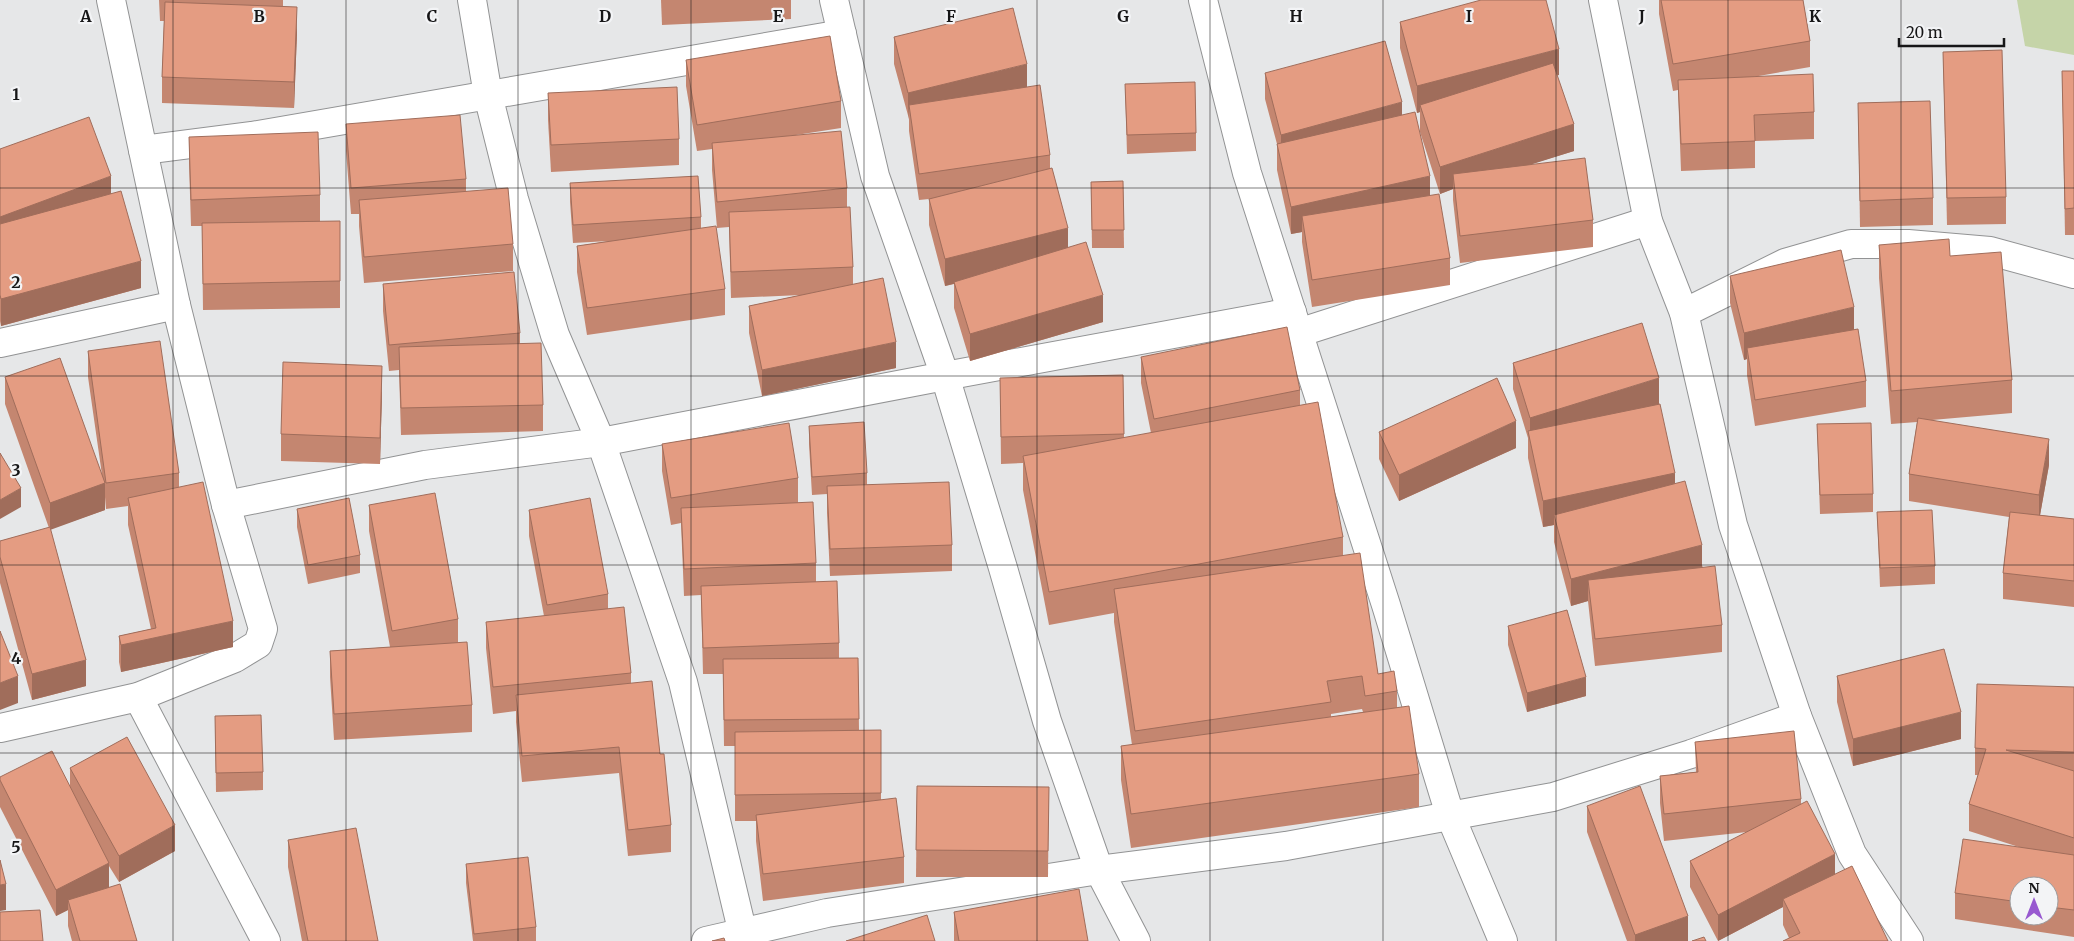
<svg xmlns="http://www.w3.org/2000/svg" width="2074" height="941" viewBox="0 0 2074 941" font-family="Merriweather,serif">
	<style>
		.green { fill: #c5d4a8 }
		.lines { fill: none; stroke-linecap: round; stroke-linejoin: round }
		.street-casing { stroke: #929394; stroke-width: 30 }
		.street { stroke: #fff; stroke-width: 28 }
		.wall { fill: #c48670; fill-rule: evenodd }
		.shaded-wall { fill: #a06d5b }
		.building { fill: #e49c82; stroke: #a06d5b }
		.grid { fill: none; stroke: #161617; stroke-width: 1; stroke-opacity: 0.55 }
		.grid-label { font-size: 16px; text-anchor: middle; font-weight: bold; fill: #161617; stroke: #f3f4f6; stroke-width: 4.5; stroke-linejoin: round; paint-order: stroke }
	</style>
	<rect width="100%" height="100%" fill="#e6e7e8"/>
	<polygon class="green" points="2017,0 2074,0 2074,55 2025,46"/>
	<g class="lines">
		<defs>
			<g id="street">
				<polyline points="472,0 488,95 514,199 555,335 601,442 683,682 743,934 747,941"/>
				<polyline points="834,0 875,176 945,376 1003,568 1047,721 1099,870 1136,941"/>
				<polyline points="1203,0 1247,173 1386,605 1450,815 1503,941"/>
				<polyline points="1603,0 1648,221 1684,313 1733,525 1797,716 1852,854 1909,941"/>
				<polyline points="143,150 252,136 842,34"/>
				<polyline points="1684,313 1785,263 1851,244 1908,244 1990,251 2074,274"/>
				<polyline points="1298,333 1648,221"/>
				<polyline points="0,343 176,305"/>
				<polyline points="226,505 425,465 601,442 945,376 1292,312"/>
				<polyline points="138,697 266,941"/>
				<polyline points="0,728 138,697 235,658 258,644 263,629 226,505 176,305 111,0"/>
				<polyline points="706,941 827,913 1099,870 1286,846 1553,797 1691,754 1797,716"/>
			</g>
		</defs>
		<use href="#street" class="street-casing"/>
		<use href="#street" class="street"/>
	</g>
	<g class="wall">
		<polygon points="159,0 283,0 283,6 297,33 294,108 162,103 162,77 164,21 160,21"/>
		<polygon points="661,0 791,0 791,19 662,25"/>
		<polygon points="1659,0 1803,0 1810,41 1810,67 1753,77 1814,112 1814,139 1755,141 1755,168 1681,171 1678,90 1673,91 1659,14"/>
		<polygon points="1400,22 1559,75 1557,75 1574,151 1531,164 1593,220 1593,247 1460,263 1453,200 1453,189 1440,194 1420,132 1420,112 1417,113 1400,48"/>
		<polygon points="894,37 1027,87 1050,155 1050,168 1068,248 1103,322 970,361 954,308 954,284 945,286 929,225 929,199 919,200 909,131 909,119 894,64"/>
		<polygon points="1943,52 2006,197 2006,224 1947,225"/>
		<polygon points="686,60 841,101 841,128 796,135 847,188 847,208 853,267 853,285 896,368 762,396 749,333 749,306 801,295 731,298 729,227 717,228 712,170 712,149 697,151 686,86"/>
		<polygon points="2062,71 2074,71 2074,235 2065,235"/>
		<polygon points="1265,73 1402,115 1430,195 1450,258 1450,285 1312,307 1302,242 1302,232 1291,234 1277,170 1277,144 1265,99"/>
		<polygon points="1125,84 1196,133 1196,151 1127,154"/>
		<polygon points="548,93 679,139 679,165 551,172 548,120"/>
		<polygon points="1858,103 1933,198 1933,225 1860,227"/>
		<polygon points="346,124 466,179 466,191 513,244 513,271 364,283 359,226 359,214 351,214 346,151"/>
		<polygon points="189,137 320,195 320,222 340,221 340,308 203,310 202,226 191,226 189,163"/>
		<polygon points="0,149 111,194 141,288 1,326 0,321"/>
		<polygon points="1123,181 1124,248 1092,248 1091,182"/>
		<polygon points="570,183 701,217 701,228 725,289 725,315 587,335 577,272 577,246 609,241 573,243 570,202"/>
		<polygon points="1879,245 1950,256 2012,380 2012,413 1932,420 2049,465 2040,515 2074,519 2074,607 2003,599 2003,573 2009,517 1909,501 1909,474 1917,422 1891,424 1879,278"/>
		<polygon points="1730,276 1854,330 1866,381 1866,407 1755,426 1747,375 1747,359 1744,360 1730,303"/>
		<polygon points="383,284 520,333 520,344 543,405 543,431 401,435 399,370 389,371 383,311"/>
		<polygon points="88,351 179,473 179,487 233,647 121,672 119,662 119,636 151,629 128,525 128,506 106,509 105,497 105,510 50,529 86,686 32,700 0,583 0,541 49,528 5,404 5,377 102,475 88,377"/>
		<path d="M1141 357 1300 390V405L1343 537V555L1378 674 1397 691V708L1419 774V807L1131 848 1121 780V746L1132 745 1114 622V613L1049 625 1023 490V463L1001 464 1000 378 1123 375 1124 438 1151 433 1141 383ZM1362 709 1363 712 1331 717V714Z"/>
		<polygon points="1513,363 1659,404 1675,484 1722,625 1722,652 1595,666 1588,601 1571,606 1554,542 1554,525 1543,527 1528,458 1528,438 1513,389"/>
		<polygon points="382,392 380,464 281,461 281,434"/>
		<polygon points="1817,424 1873,494 1873,512 1820,514"/>
		<polygon points="809,426 867,473 867,485 952,545 952,571 830,576 827,513 827,494 812,495 809,444"/>
		<polygon points="1379,432 1516,448 1399,501 1379,459"/>
		<polygon points="662,444 798,478 798,503 816,563 816,582 839,643 839,658 858,658 859,730 881,730 881,799 904,857 904,883 763,901 756,841 756,821 735,821 735,746 724,746 723,674 703,674 701,595 684,596 681,523 671,525 662,471"/>
		<polygon points="369,505 458,619 458,643 472,705 472,732 334,740 330,677 330,651 390,647 369,531"/>
		<polygon points="297,509 360,555 360,573 308,584 297,527"/>
		<polygon points="529,510 608,594 608,609 631,673 631,684 660,754 671,825 671,852 628,856 619,773 522,782 516,722 516,711 493,714 486,648 486,622 544,616 529,536"/>
		<polygon points="1877,512 1935,566 1935,584 1880,587"/>
		<polygon points="1508,626 1586,696 1527,712 1508,645"/>
		<polygon points="1837,676 1961,739 1853,766 1837,702"/>
		<path d="M2074 687V937L1955 919V893L2022 848 1969 831V804L1978 775H1975V748ZM2019 886H2049V916H2019Z"/>
		<polygon points="215,716 263,772 263,790 216,792"/>
		<polygon points="1695,742 1801,799 1801,804 1835,874 1888,941 1789,938 1783,925 1783,907 1718,941 1690,887 1690,861 1747,832 1664,841 1660,803 1660,776 1696,772"/>
		<polygon points="70,768 175,851 119,882 109,866 109,887 137,941 72,941 68,926 68,910 56,916 0,807 0,777 70,786"/>
		<polygon points="917,786 1049,787 1048,877 916,877"/>
		<polygon points="1587,806 1688,941 1627,941 1587,832"/>
		<polygon points="288,840 378,941 302,941 288,867"/>
		<polygon points="466,864 536,927 536,941 473,941 466,883"/>
		<polygon points="954,912 1088,941 954,941"/>
	</g>
	<g class="shaded-wall">
		<polygon points="297,7 297,33 294,108 294,82"/>
		<polygon points="1559,49 1559,75 1422,112 1420,105 1420,112 1417,113 1417,86"/>
		<polygon points="1027,64 1027,90 909,105 908,120 908,93"/>
		<polygon points="1402,102 1402,129 1281,161 1281,135"/>
		<polygon points="1574,124 1574,151 1454,189 1453,174 1453,189 1440,194 1440,167"/>
		<polygon points="111,176 111,203 0,243 0,217"/>
		<polygon points="1430,176 1430,202 1302,216 1302,232 1291,234 1291,207"/>
		<polygon points="1068,228 1068,255 945,286 945,259"/>
		<polygon points="141,261 141,288 1,326 1,299"/>
		<polygon points="1103,295 1103,322 970,361 970,334"/>
		<polygon points="1854,307 1854,334 1747,348 1747,359 1744,360 1744,333"/>
		<polygon points="896,342 896,368 762,396 762,370"/>
		<polygon points="382,366 382,392 380,464 380,438"/>
		<polygon points="1659,378 1659,405 1530,439 1530,418"/>
		<polygon points="1516,421 1516,448 1399,501 1399,475"/>
		<polygon points="2049,439 2049,465 2039,521 2039,495"/>
		<polygon points="1675,473 1675,500 1554,515 1554,525 1543,527 1543,501"/>
		<polygon points="105,483 105,510 50,530 50,503"/>
		<polygon points="21,488 21,507 0,519 0,500"/>
		<polygon points="1702,545 1702,572 1588,580 1588,601 1571,606 1571,579"/>
		<polygon points="233,621 233,647 121,672 121,645"/>
		<polygon points="86,660 86,686 32,700 32,674"/>
		<polygon points="18,676 18,703 0,710 0,683"/>
		<polygon points="1586,677 1586,696 1527,712 1527,693"/>
		<polygon points="1961,712 1961,739 1853,766 1853,739"/>
		<polygon points="175,825 175,851 119,882 119,856"/>
		<polygon points="1835,854 1835,881 1783,899 1783,907 1718,941 1718,915"/>
		<polygon points="109,863 109,889 68,900 68,910 56,916 56,890"/>
		<polygon points="6,884 6,910 0,911 0,885"/>
		<polygon points="1688,916 1688,941 1635,941 1635,935"/>
	</g>
	<g class="building">
		<polygon points="1481,0 1546,0 1559,49 1417,86 1400,22"/>
		<polygon points="1661,0 1803,0 1810,41 1673,64"/>
		<polygon points="165,2 297,7 294,82 162,77"/>
		<polygon points="1013,8 1027,64 908,93 894,37"/>
		<polygon points="830,36 841,101 697,125 686,60"/>
		<polygon points="1385,41 1402,102 1281,135 1265,73"/>
		<polygon points="2002,50 2006,197 1947,198 1943,52"/>
		<polygon points="1553,63 1574,124 1440,167 1420,105"/>
		<polygon points="2062,71 2074,71 2074,208 2065,209"/>
		<polygon points="1813,74 1814,112 1754,115 1755,141 1681,144 1678,80"/>
		<polygon points="1195,82 1196,133 1127,135 1125,84"/>
		<polygon points="1040,85 1050,155 919,174 909,105"/>
		<polygon points="677,87 679,139 551,145 548,93"/>
		<polygon points="1930,101 1933,198 1860,201 1858,103"/>
		<polygon points="1415,112 1430,176 1291,207 1277,144"/>
		<polygon points="460,115 466,179 351,188 346,124"/>
		<polygon points="89,117 111,176 0,217 0,149"/>
		<polygon points="841,131 847,188 717,202 712,143"/>
		<polygon points="318,132 320,195 191,200 189,137"/>
		<polygon points="1585,158 1593,220 1460,236 1453,174"/>
		<polygon points="1052,168 1068,228 945,259 929,199"/>
		<polygon points="698,176 701,217 573,225 570,183"/>
		<polygon points="1123,181 1124,230 1092,230 1091,182"/>
		<polygon points="508,188 513,244 364,257 359,200"/>
		<polygon points="121,191 141,261 1,299 0,295 0,224"/>
		<polygon points="1439,194 1450,258 1312,280 1302,216"/>
		<polygon points="850,207 853,267 731,272 729,212"/>
		<polygon points="340,221 340,281 203,284 202,223"/>
		<polygon points="716,226 725,289 587,308 577,246"/>
		<polygon points="1949,239 1950,256 2001,252 2012,380 1891,391 1879,245"/>
		<polygon points="1086,242 1103,295 970,334 954,282"/>
		<polygon points="1841,250 1854,307 1744,333 1730,276"/>
		<polygon points="514,272 520,333 389,345 383,284"/>
		<polygon points="883,278 896,342 762,370 749,306"/>
		<polygon points="1642,323 1659,378 1530,418 1513,363"/>
		<polygon points="1287,327 1300,390 1154,419 1141,357"/>
		<polygon points="1858,329 1866,381 1755,400 1747,348"/>
		<polygon points="160,341 179,473 106,483 88,351"/>
		<polygon points="541,343 543,405 401,408 399,347"/>
		<polygon points="60,358 105,483 50,503 5,377"/>
		<polygon points="283,362 382,366 380,438 281,434"/>
		<polygon points="1123,375 1124,434 1001,437 1000,378"/>
		<polygon points="1497,378 1516,421 1399,475 1379,432"/>
		<polygon points="1318,402 1343,537 1049,592 1023,456"/>
		<polygon points="1660,404 1675,473 1543,501 1528,431"/>
		<polygon points="1918,418 2049,439 2039,495 1909,474"/>
		<polygon points="864,422 867,473 812,477 809,426"/>
		<polygon points="789,423 798,478 671,498 662,444"/>
		<polygon points="1871,423 1873,494 1820,495 1817,424"/>
		<polygon points="0,453 21,488 0,500"/>
		<polygon points="1685,481 1702,545 1571,579 1554,515"/>
		<polygon points="203,482 233,621 121,645 119,636 156,628 128,498"/>
		<polygon points="949,482 952,545 830,549 827,486"/>
		<polygon points="435,493 458,619 392,631 369,505"/>
		<polygon points="349,498 360,555 308,565 297,509"/>
		<polygon points="590,498 608,594 547,605 529,510"/>
		<polygon points="813,502 816,563 684,569 681,508"/>
		<polygon points="1932,510 1935,566 1880,568 1877,512"/>
		<polygon points="2010,512 2074,519 2074,581 2003,573"/>
		<polygon points="50,527 86,660 32,674 0,557 0,541"/>
		<polygon points="1360,553 1378,674 1394,671 1397,691 1365,696 1362,676 1327,681 1331,702 1135,731 1114,589"/>
		<polygon points="1715,566 1722,625 1595,639 1588,580"/>
		<polygon points="837,581 839,643 703,648 701,586"/>
		<polygon points="624,607 631,673 493,687 486,622"/>
		<polygon points="1567,610 1586,677 1527,693 1508,626"/>
		<polygon points="0,631 18,676 0,683"/>
		<polygon points="467,642 472,705 334,714 330,651"/>
		<polygon points="1944,649 1961,712 1853,739 1837,676"/>
		<polygon points="858,658 859,719 724,720 723,659"/>
		<polygon points="652,681 660,754 664,754 671,825 628,830 619,747 522,756 516,695"/>
		<polygon points="1977,684 2074,687 2074,752 2006,750 2074,771 2074,838 1969,804 1986,749 1975,748"/>
		<polygon points="1409,706 1419,774 1131,814 1121,746"/>
		<polygon points="261,715 263,772 216,773 215,716"/>
		<polygon points="881,730 881,793 735,795 735,732"/>
		<polygon points="1794,731 1801,799 1664,814 1660,776 1698,772 1695,742"/>
		<polygon points="127,737 175,825 119,856 70,768"/>
		<polygon points="52,751 109,863 56,890 0,780 0,777"/>
		<polygon points="917,786 1049,787 1048,851 916,850"/>
		<polygon points="1640,786 1688,916 1635,935 1587,806"/>
		<polygon points="896,798 904,857 763,874 756,815"/>
		<polygon points="1807,801 1835,854 1718,915 1690,861"/>
		<polygon points="356,828 378,941 308,941 288,840"/>
		<polygon points="1963,839 2074,855 2074,910 2049,907 2049,886 2019,886 2019,902 1955,893"/>
		<polygon points="528,857 536,927 474,934 466,864"/>
		<polygon points="0,860 6,884 0,885"/>
		<polygon points="1852,866 1888,941 1783,941 1800,933 1783,899"/>
		<polygon points="120,884 137,941 80,941 68,900"/>
		<polygon points="1079,889 1088,941 959,941 954,912"/>
		<polygon points="40,910 43,941 0,941 0,912"/>
		<polygon points="927,915 935,941 846,941"/>
		<polygon points="1704,937 1706,941 1692,941"/>
		<polygon points="724,938 725,941 712,941"/>
	</g>
	<path class="grid" d="M173 0V941M346 0V941M518 0V941M691 0V941M864 0V941M1037 0V941M1210 0V941M1383 0V941M1556 0V941M1728 0V941M1901 0V941M0 188H2074M0 376H2074M0 565H2074M0 753H2074"/>
	<g class="grid-label">
		<text x="86" y="22">A</text>
		<text x="259" y="22">B</text>
		<text x="432" y="22">C</text>
		<text x="605" y="22">D</text>
		<text x="778" y="22">E</text>
		<text x="951" y="22">F</text>
		<text x="1123" y="22">G</text>
		<text x="1296" y="22">H</text>
		<text x="1469" y="22">I</text>
		<text x="1642" y="22">J</text>
		<text x="1815" y="22">K</text>
		<text x="16" y="100">1</text>
		<text x="16" y="288">2</text>
		<text x="16" y="476">3</text>
		<text x="16" y="664">4</text>
		<text x="16" y="853">5</text>
	</g>
	<g transform="translate(2034 901)"><circle r="24" fill="#f3f4f6" stroke="#9b9b9d"/>
	<path d="M0-4L9 19L0 12L-9 19Z" fill="#9859d0"/>
	<text y="-8" font-size="14" font-weight="bold" text-anchor="middle" fill="#161617">N</text>
	</g>
	<path d="M1899 38v8h105v-8" fill="none" stroke="#161617" stroke-width="2.5"/>
	<text x="1906" y="38" font-size="15" fill="#161617" stroke="#f3f4f6" stroke-width="4" paint-order="stroke">20 m</text>
</svg>
